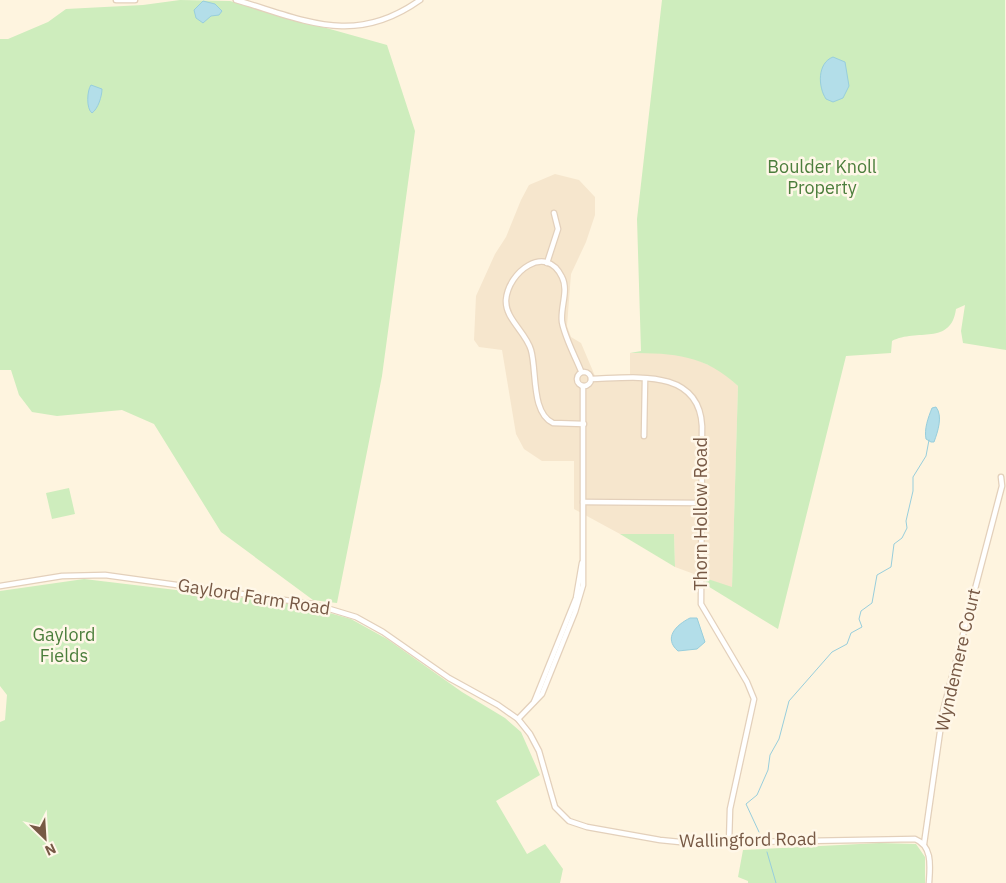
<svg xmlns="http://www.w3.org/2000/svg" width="1006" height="883" viewBox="0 0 1006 883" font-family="'IBM Plex Sans',sans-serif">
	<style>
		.residential { fill: #f6e6cd }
		.green { fill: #ceedbd }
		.water { fill: #b3dee9; stroke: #98cedc }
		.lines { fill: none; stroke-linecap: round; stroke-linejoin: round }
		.stream { stroke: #98cedc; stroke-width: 1 }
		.minor-casing { stroke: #e3d0bb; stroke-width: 7 }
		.minor { stroke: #fff; stroke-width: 4.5 }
		.labels { text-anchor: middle; stroke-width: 5; stroke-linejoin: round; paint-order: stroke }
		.park-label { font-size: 18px; fill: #4c7e3c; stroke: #fff7e8 }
		.street-label { font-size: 18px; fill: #775945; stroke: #fff7e8 }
	</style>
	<rect width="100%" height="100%" fill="#fef4df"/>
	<polygon class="residential" points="555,174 579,180 595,197 595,215 586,242 571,274 567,326 571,337 581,343 595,376 630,374 630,353 661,353 688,356 722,371 738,386 732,588 675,567 674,534 620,534 574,509 574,461 542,461 524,449 516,434 502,350 479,347 474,340 476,296 495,254 506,237 521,200 529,185"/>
	<g class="green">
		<polygon points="180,0 230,1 387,45 415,131 382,376 337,603 313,600 221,532 154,424 122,410 57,416 32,412 19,395 11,370 0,370 0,39 8,39 48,22 66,9 143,5"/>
		<path d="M662 0H1005L1006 350 963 343 961 331 965 305 956 309C951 346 917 328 892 341L891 353 846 356 778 629 706 585 705 578 732 587 738 386C705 355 674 353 630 353L641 351 637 219Z"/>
		<polygon points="69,488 75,514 52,519 46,493"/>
		<polygon points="620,534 674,534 675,567"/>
		<polygon points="84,579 301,605 351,619 387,639 462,692 505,718 521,732 540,775 496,801 527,854 545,844 563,869 560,883 0,883 0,722 5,720 7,695 0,686 0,591"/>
		<polygon points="879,843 916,844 925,857 925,883 748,883 748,881 738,877 743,850"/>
	</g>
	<g class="water">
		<polygon points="203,1 215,4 222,11 219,15 211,16 203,23 196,18 194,10"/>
		<path d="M833 57 845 62 849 86 843 98 833 102 826 99C818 87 817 63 833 57Z"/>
		<path d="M91 85 102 89C102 96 98 109 92 113 86 109 87 90 91 85Z"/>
		<path d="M936 407C943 416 938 431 934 442H931L926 439C924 429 928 418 932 408Z"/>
		<path d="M690 618H697L705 642 697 649 678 651C663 638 676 625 690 618Z"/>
	</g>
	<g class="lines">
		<g class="stream">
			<polyline points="759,832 746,804 757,795 768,770 770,755 779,739 789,701 832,652 847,644 851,633 862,627 859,619 861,611 872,603 877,575 891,567 894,544 902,538 907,528 906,521 913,491 913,477 926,456 929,440"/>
			<polyline points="767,852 776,883"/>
		</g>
		<defs>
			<g id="minor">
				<polyline points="116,0 135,0"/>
				<path d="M236 0C305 20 354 47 420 0"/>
				<polyline points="547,263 558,229 554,213"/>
				<path d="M581 371C575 356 565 338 562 322 560 307 569 291 562 277 546 243 508 272 506 300 505 319 526 332 531 350 537 371 531 413 553 423L584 424"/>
				<circle cx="584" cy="379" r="7"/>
				<path d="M591 379C633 378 699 367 702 426L701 604 747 682 754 699 730 809 729 843"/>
				<polyline points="644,436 645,380"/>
				<polyline points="583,502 700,503"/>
				<path d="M0 586 62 576 105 575 313 604 356 617 383 632 449 678 498 705 518 719 530 734 539 751 555 807 569 821 587 827 660 840 690 843 915 839C933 846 930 867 929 883"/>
				<polyline points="534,702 576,598 582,563"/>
				<polyline points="518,719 542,694 575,612 583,585 583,386"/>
				<polyline points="924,844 943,711 1002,486 1001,477"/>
			</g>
		</defs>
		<use href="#minor" class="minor-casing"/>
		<use href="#minor" class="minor"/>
	</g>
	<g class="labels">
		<g class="park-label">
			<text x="822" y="173">Boulder Knoll<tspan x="822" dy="21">Property</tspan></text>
			<text x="64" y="641">Gaylord<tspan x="64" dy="21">Fields</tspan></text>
		</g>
		<g class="street-label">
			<text transform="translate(701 514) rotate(-90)" y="6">Thorn Hollow Road</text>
			<text transform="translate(254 597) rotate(9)" y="6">Gaylord Farm Road</text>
			<text transform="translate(958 660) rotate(-77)" y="6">Wyndemere Court</text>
			<text transform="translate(748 840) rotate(-1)" y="6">Wallingford Road</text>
		</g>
	</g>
	<g transform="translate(45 838) rotate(155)" stroke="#fff7e8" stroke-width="4" paint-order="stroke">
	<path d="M0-4L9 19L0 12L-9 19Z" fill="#775945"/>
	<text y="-8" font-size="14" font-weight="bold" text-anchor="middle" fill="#775945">N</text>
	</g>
</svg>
